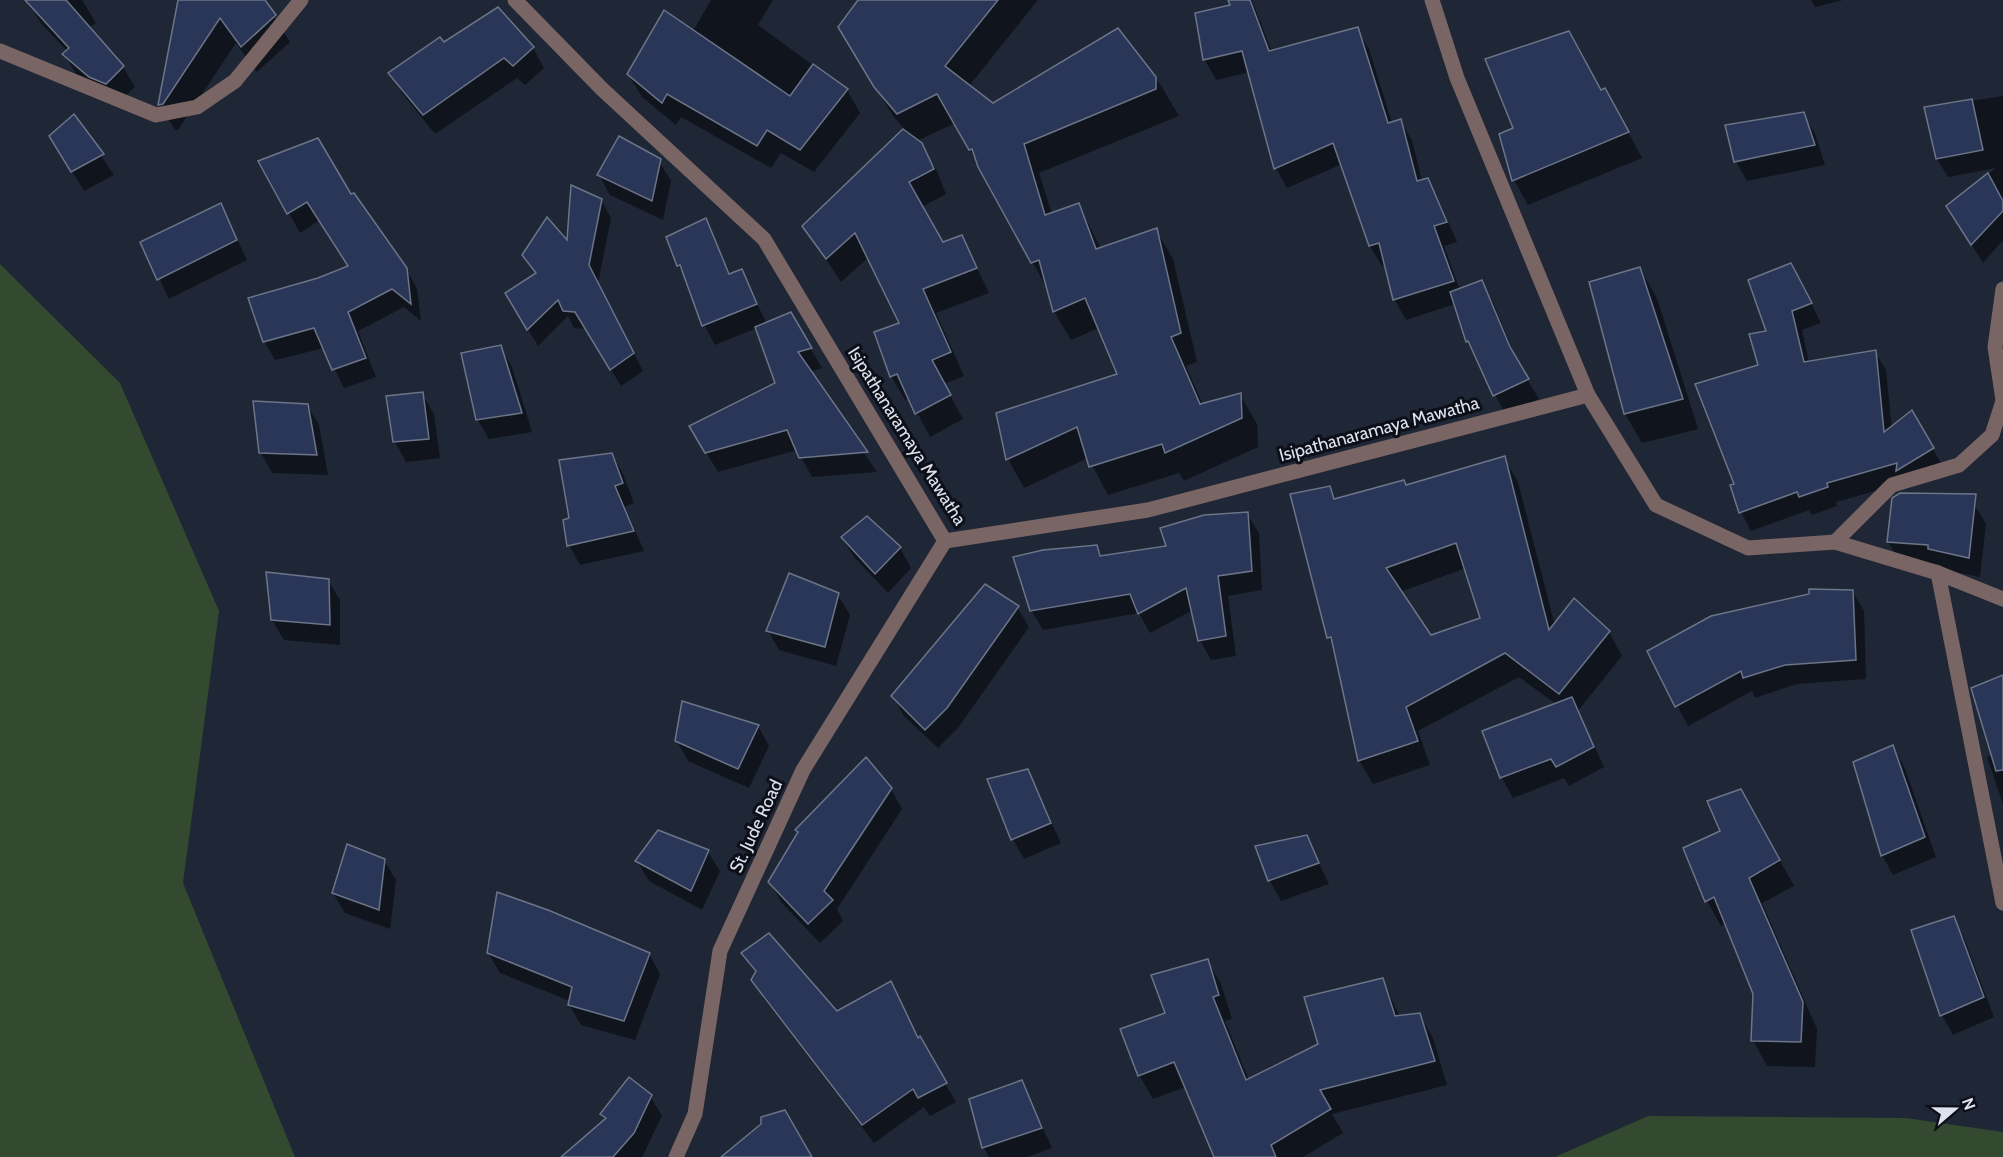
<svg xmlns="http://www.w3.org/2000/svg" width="2003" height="1157" viewBox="0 0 2003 1157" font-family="Cabin,sans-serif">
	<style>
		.green { fill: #334a30 }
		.shadow { fill: #0007; fill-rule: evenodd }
		.building { fill: #293657; stroke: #6c7488; stroke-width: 1.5; fill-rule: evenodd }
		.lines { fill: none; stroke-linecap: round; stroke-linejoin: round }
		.minor { stroke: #7a6565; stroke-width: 15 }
		.labels { text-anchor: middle; stroke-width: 6; stroke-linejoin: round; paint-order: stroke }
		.street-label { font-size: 18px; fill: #dde2ee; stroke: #0c0f17 }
	</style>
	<rect width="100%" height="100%" fill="#1f2636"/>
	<g class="green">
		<polygon points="0,264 120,383 219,611 183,883 295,1157 0,1157"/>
		<polygon points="1648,1116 1906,1118 2003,1132 2003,1157 1555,1157"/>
	</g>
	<g class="shadow">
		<polygon points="33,0 82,0 96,23 88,28 123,67 135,87 117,103 76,74 64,54 67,51 40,22 29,2"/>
		<polygon points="179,0 267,0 264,2 290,42 257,72 236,43 178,130 175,130 160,104"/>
		<polygon points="711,0 773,0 758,25 847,90 860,113 814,172 781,153 771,168 681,117 676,125 642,97 628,74 693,31"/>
		<polygon points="859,0 1038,0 969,86 993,105 1118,30 1162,87 1179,116 1039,173 1052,214 1079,205 1101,249 1156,230 1173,259 1197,362 1186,366 1203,405 1240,395 1257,424 1258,447 1184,481 1179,473 1108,495 1088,458 1024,488 1008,459 1119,375 1099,328 1071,340 1054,311 1048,290 955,123 917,141 936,169 946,194 922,207 942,244 962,237 989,293 936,313 964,376 944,384 963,419 930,437 910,399 905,400 891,376 901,323 869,257 841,282 804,226 904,129 893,116 857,57"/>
		<polygon points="1230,0 1252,0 1272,52 1357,29 1369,49 1392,123 1400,121 1412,140 1422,181 1427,180 1438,199 1457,242 1444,246 1460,290 1481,282 1493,302 1519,366 1539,399 1506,415 1467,342 1455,304 1406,320 1395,300 1386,264 1382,266 1370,246 1342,164 1287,188 1276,168 1250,72 1216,80 1205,60 1196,14 1232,6"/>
		<polygon points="1811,0 1843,0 1815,7"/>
		<polygon points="444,44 533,48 544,68 525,85 517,78 435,134 402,93 390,73"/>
		<polygon points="1601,92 1619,115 1642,158 1528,205 1514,180"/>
		<polygon points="2003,96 2003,240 1983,263 1948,206 1996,168 1948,177 1937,159 1926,108"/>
		<polygon points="1803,114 1815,134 1825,165 1747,181 1736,162"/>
		<polygon points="74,116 114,175 84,191 51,136"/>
		<polygon points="659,161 671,181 663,220 610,195 599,175"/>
		<polygon points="261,162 350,196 405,268 417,288 421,321 404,307 358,331 376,377 344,388 324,348 275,360 264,341 318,280 350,267 320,220 300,233"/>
		<polygon points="601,200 611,218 598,284 643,371 621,386 586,329 574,328 568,316 538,346 507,294 536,275 524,255 569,244"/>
		<polygon points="221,205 247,260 169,299 142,243"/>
		<polygon points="705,220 731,275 741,271 767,324 790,314 822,368 810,372 877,472 812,477 797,450 718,472 691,427 777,383 757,328 715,345 704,325 688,282 678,265"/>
		<polygon points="1640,269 1657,298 1698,429 1642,443 1625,414 1591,283"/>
		<polygon points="1801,284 1821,323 1802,330 1809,363 1875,352 1886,370 1892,428 1912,412 1943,467 1908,489 1904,483 1836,502 1837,506 1812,515 1809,510 1751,531 1741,512 1736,485 1768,332"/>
		<polygon points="500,347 512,367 532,432 489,439 477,419"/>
		<polygon points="422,394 434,414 440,458 406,462 395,442"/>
		<polygon points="307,405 319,425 328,475 272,473 261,453"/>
		<polygon points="612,454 623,474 634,503 625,507 644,551 580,565 569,545 571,519"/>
		<path d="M1504 458 1518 482 1555 626 1609 632 1622 656 1578 711 1604 767 1569 786 1564 778 1513 798 1502 778 1484 732 1556 704 1519 677 1418 731 1430 765 1373 784 1359 760 1335 648 1329 637V488L1336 500 1406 487ZM1466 568 1482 618 1431 637 1400 592Z"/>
		<polygon points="1974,504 1986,524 1980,577 1941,569 1939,564 1900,561 1888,542"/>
		<polygon points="1247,514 1259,533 1262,590 1228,596 1236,656 1211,660 1200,640 1193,610 1150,633 1139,613 1043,630 1031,610 1096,547 1102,557 1168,548"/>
		<polygon points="842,538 900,548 911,568 888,593 854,557"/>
		<polygon points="328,580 340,600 340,645 284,640 272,620"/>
		<polygon points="1852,591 1864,611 1866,679 1797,684 1755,698 1752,691 1688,726 1649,652"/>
		<polygon points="838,595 850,615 836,666 779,650 768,630"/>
		<polygon points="1017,607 1029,627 958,728 938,748 904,716 893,696"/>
		<polygon points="2003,677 2003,804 1987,757 1993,754"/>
		<polygon points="758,726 769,746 749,788 688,761 677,741"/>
		<polygon points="1892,747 1904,766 1936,857 1893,875 1882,855"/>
		<polygon points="1027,771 1061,843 1024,859 1013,839"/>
		<polygon points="891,789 902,809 837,909 843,921 820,943 781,902 770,882"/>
		<polygon points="1755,816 1794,886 1762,903 1817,1029 1815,1067 1767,1066 1753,1040 1755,994 1726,923 1721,926 1707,901 1685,849"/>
		<polygon points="1306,837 1329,884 1281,901 1270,881 1257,847"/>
		<polygon points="708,852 720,871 702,910 649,881 637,861"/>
		<polygon points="384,860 396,880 390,929 345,913 333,893"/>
		<polygon points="1953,918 1964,938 1994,1017 1953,1035 1942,1015"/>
		<polygon points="488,953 649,954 660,974 635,1040 581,1025 569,1005 570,1001 500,973"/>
		<polygon points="743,953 837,1013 891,983 919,1039 956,1102 930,1116 924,1107 874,1143 764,999 753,980 756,974"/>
		<polygon points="1207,961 1221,984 1232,1019 1225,1021 1249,1080 1320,1045 1382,979 1400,1017 1419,1014 1433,1038 1447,1085 1332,1114 1343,1133 1303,1157 1216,1157 1186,1087 1153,1099 1139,1075 1167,1014"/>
		<polygon points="1022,1082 1052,1148 1027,1157 989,1157 984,1148 970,1100"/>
		<polygon points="650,1096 662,1116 642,1157 564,1157 606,1121 602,1115"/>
	</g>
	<g class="building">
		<polygon points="25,0 66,0 124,66 106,84 89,77 62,54 69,48"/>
		<polygon points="178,0 265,0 276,15 241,47 220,18 163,104 158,105"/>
		<polygon points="858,0 998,0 945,66 993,103 1118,28 1156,77 1156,89 1024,144 1045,215 1079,203 1096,249 1157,228 1181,333 1171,337 1200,404 1241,393 1242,418 1165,453 1162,444 1089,467 1077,427 1006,460 996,413 1117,374 1085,298 1053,312 1039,260 1031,263 978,167 972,149 969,150 937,94 897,114 874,87 838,27"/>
		<polygon points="1228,0 1250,0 1269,51 1358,27 1388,123 1401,119 1417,181 1428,178 1447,222 1434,226 1454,281 1393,300 1379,243 1369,246 1333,143 1274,169 1242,51 1203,60 1195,13 1230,5"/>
		<polygon points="498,7 534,47 513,66 504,58 423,115 388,73 440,37 444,42"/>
		<polygon points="664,10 790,96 813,64 848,89 800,150 767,130 757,146 667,94 662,103 627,74"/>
		<polygon points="1569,31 1601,90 1605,88 1629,132 1512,181 1499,134 1513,128 1485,59"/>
		<polygon points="1972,99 1983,150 1936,159 1924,107"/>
		<polygon points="1804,112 1815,145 1734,162 1725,125"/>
		<polygon points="74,114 104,154 71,172 49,136"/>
		<polygon points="903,129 922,143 934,169 909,182 943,242 962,235 977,268 923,289 951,352 932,360 951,395 915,414 897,374 890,377 874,332 899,323 855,233 826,259 802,226"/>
		<polygon points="619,136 661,159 652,201 597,175"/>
		<polygon points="318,138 351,194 354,193 407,268 411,304 392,289 348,312 366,358 332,370 314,328 263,342 248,298 318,278 348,266 307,202 287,214 258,161"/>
		<polygon points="1988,173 2003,201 2003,211 1971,245 1946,206"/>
		<polygon points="571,185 602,199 589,265 634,353 610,370 575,312 563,311 558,300 527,330 505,293 536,273 522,255 547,217 567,240"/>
		<polygon points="221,203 237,240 157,280 140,242"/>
		<polygon points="706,218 729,274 742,269 757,304 702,326 680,265 677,266 666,237"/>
		<polygon points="1791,263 1812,303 1792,311 1804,362 1876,350 1884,432 1912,410 1934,448 1896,471 1897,463 1827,483 1828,487 1799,497 1797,492 1739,513 1730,485 1734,484 1695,384 1758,365 1749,334 1766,331 1748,280"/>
		<polygon points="1640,267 1683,399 1624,414 1589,282"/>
		<polygon points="1482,280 1510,347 1529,379 1493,396 1468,341 1466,342 1450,292"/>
		<polygon points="791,312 812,348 798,352 868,452 799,458 787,430 705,453 689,426 775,383 755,327"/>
		<polygon points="501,345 522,413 476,420 461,353"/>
		<polygon points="423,392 429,439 393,442 386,396"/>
		<polygon points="253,401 308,404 317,455 259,453"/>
		<polygon points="612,453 623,483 615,486 634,531 567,546 563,520 569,518 559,460"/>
		<path d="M1505 456 1549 630 1574 598 1610 631 1559 694 1505 653 1406 707 1418 741 1358 761 1331 637 1327 638 1290 494 1330 486 1334 499 1404 480 1406 485ZM1456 543 1480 618 1431 635 1386 568Z"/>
		<polygon points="1900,493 1976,494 1969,558 1928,549 1928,545 1887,542 1892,498"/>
		<polygon points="1248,512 1252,571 1218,576 1226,636 1198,641 1186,588 1138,614 1130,594 1030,611 1013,557 1043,550 1097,545 1100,556 1166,546 1160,528 1204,515"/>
		<polygon points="867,516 901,547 875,574 841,537"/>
		<polygon points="266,572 329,579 330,625 271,620"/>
		<polygon points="789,573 839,593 825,647 766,631"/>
		<polygon points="985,584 1019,606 947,708 925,730 891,696"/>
		<polygon points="1809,589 1853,590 1856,660 1785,665 1743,678 1741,671 1675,707 1647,651 1711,616 1809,594"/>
		<polygon points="2003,675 2003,770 1996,771 1971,688"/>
		<polygon points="1572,697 1594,747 1556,767 1551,759 1500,778 1482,731"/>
		<polygon points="682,701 759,725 738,769 675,741"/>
		<polygon points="1893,745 1925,837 1881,856 1853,762"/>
		<polygon points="866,757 892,788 824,891 833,900 808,924 768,882 798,832 795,830"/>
		<polygon points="1028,769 1051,823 1011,840 987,779"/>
		<polygon points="1741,789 1780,860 1749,878 1803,1002 1801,1042 1751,1041 1753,994 1714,897 1705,902 1683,848 1720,831 1707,801"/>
		<polygon points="658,830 709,850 691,891 635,861"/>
		<polygon points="1307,835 1319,863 1268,881 1255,846"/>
		<polygon points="347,844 385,859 379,910 332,893"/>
		<polygon points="497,892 548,910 650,953 624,1021 568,1005 572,987 487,953"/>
		<polygon points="1954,916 1984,997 1940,1016 1911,930"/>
		<polygon points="769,933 837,1011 891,981 918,1038 920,1036 947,1083 918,1098 913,1089 862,1125 751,980 756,971 741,953"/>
		<polygon points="1208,959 1219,995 1213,997 1246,1080 1318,1044 1304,997 1383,978 1395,1016 1420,1013 1435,1061 1320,1090 1331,1109 1271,1145 1276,1157 1214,1157 1174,1062 1138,1076 1120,1029 1165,1013 1151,975"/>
		<polygon points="629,1077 652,1095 634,1133 613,1157 561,1157 606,1118 600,1114"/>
		<polygon points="1022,1080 1042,1128 982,1148 969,1099"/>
		<polygon points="785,1110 812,1157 721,1157 761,1124 761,1117"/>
	</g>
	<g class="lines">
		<g class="minor">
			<polyline points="515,0 602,89 764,239 945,541 1148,510 1588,395"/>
			<polyline points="1432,0 1457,78 1588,395 1656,505 1748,548 1835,542 1938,573 2003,599"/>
			<polyline points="0,51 156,115 197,107 235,81 301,0"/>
			<polyline points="2003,289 1995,347 2003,400"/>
			<polyline points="1835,542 1892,485 1959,465 1992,435 2003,401"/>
			<polyline points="1938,573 2003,903"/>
			<polyline points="676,1157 695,1114 720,951 803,770 945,541"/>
		</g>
	</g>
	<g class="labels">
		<g class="street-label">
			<text transform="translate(1379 429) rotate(-15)" y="6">Isipathanaramaya Mawatha</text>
			<text transform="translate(907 436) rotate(58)" y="6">Isipathanaramaya Mawatha</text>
			<text transform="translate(756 826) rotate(-65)" y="6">St. Jude Road</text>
		</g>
	</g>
	<g transform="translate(1955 1109) rotate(70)" stroke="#0c0f17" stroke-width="4.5" paint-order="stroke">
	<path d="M0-4.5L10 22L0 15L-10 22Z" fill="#dde2ee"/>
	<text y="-9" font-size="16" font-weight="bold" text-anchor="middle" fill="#dde2ee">N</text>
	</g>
</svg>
